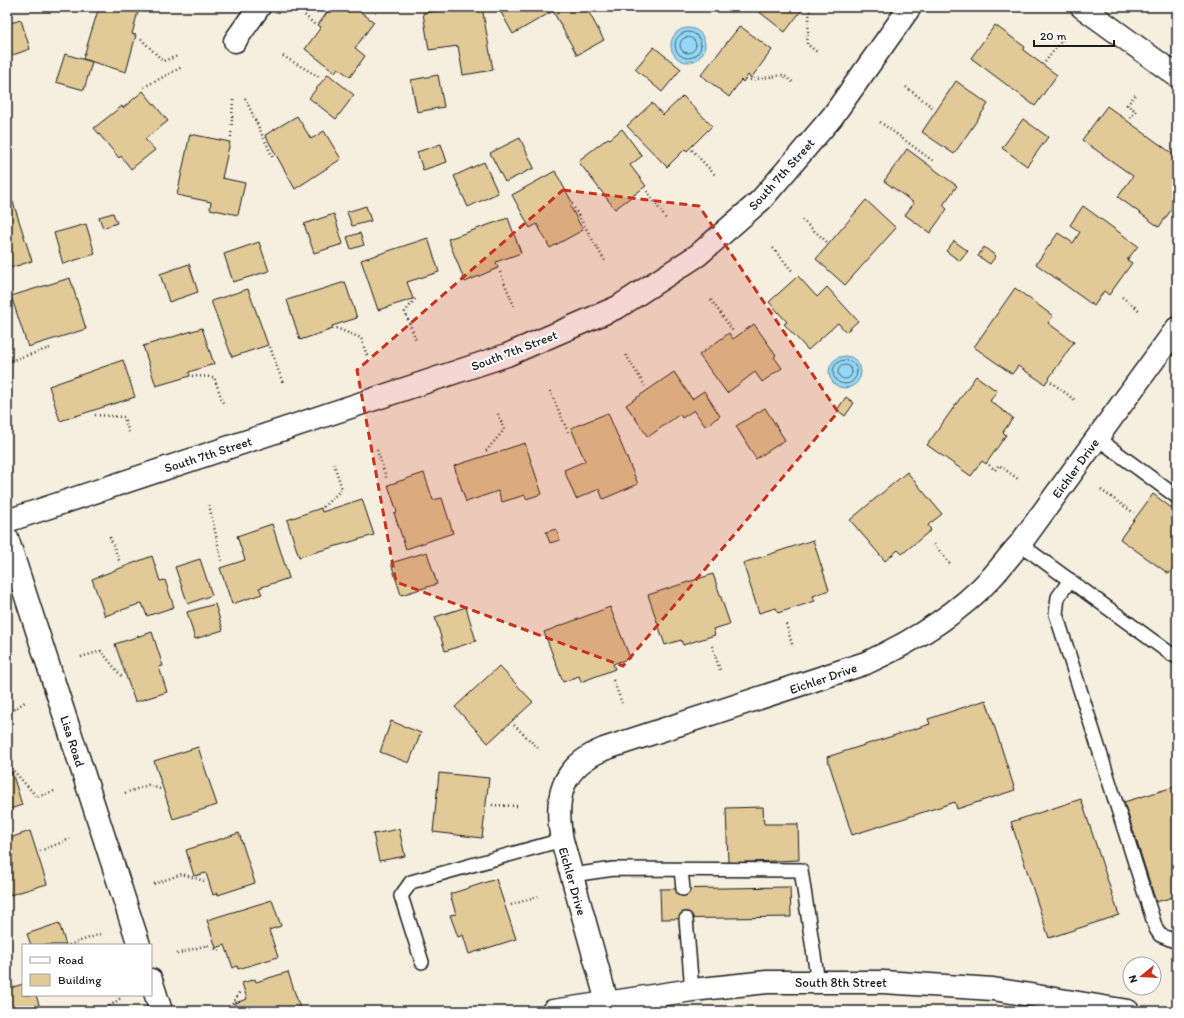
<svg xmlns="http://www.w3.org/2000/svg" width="1184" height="1018" viewBox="0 0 1184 1018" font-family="Itim,sans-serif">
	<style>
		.water { fill: #94d8f6; stroke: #648d9f }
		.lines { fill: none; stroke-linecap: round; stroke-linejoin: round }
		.shore { stroke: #4c6773; stroke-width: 1 }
		.building { fill: #e1c998; stroke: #1c1c1c }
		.service-casing { stroke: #1c1c1c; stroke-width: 16 }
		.minor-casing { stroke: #1c1c1c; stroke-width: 25 }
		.primary-casing { stroke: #1c1c1c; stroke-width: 25 }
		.path { stroke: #1c1c1c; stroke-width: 2.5; stroke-dasharray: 1 3; stroke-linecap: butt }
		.service { stroke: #fff; stroke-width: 13 }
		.minor { stroke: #fff; stroke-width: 22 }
		.primary { stroke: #fff; stroke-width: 22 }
		.marked { fill: #c8321e; fill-opacity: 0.2; stroke: #c8321e; stroke-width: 3; stroke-dasharray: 8 5; stroke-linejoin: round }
		.labels { text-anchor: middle; stroke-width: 4; stroke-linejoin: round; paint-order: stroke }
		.street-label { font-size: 13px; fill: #1c1c1c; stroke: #fff }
	</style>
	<rect width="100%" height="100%" fill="#f6efe0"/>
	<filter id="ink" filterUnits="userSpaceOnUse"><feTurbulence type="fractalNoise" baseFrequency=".025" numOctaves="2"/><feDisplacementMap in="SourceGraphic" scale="8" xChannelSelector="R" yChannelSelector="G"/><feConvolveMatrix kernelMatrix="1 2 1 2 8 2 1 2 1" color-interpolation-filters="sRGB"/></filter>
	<g filter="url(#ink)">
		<g class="water">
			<circle cx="688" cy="45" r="17"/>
			<circle cx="845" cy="372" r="16"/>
		</g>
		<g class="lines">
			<g class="shore">
				<circle cx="688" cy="45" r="13"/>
				<circle cx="688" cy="45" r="8"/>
				<circle cx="845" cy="372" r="12"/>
				<circle cx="845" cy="372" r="7"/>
			</g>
		</g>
		<g class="building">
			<polygon points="99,7 139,8 132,34 136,35 126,72 83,59"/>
			<polygon points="331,7 354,7 374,22 355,48 365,56 350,77 338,68 335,72 305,49 321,27 318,25"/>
			<polygon points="469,7 482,7 493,70 463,75 458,46 429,50 423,13"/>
			<polygon points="498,7 586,7 604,40 577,55 553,11 513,34"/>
			<polygon points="753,7 804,7 785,32"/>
			<polygon points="21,20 30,49 7,57 7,24"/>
			<polygon points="995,25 1025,47 1023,50 1057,75 1035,106 971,58"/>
			<polygon points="740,26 772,50 751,78 748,75 743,82 741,80 729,97 701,75"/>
			<polygon points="654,47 681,69 662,92 635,69"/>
			<polygon points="65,54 92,62 84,90 56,82"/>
			<polygon points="328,74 354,95 336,119 309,98"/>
			<polygon points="438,75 444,107 417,112 411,80"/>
			<polygon points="956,81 988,104 954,154 922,132"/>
			<polygon points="143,91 168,121 145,139 155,150 131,169 121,156 119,158 94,128 122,106 123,108"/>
			<polygon points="683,96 712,126 687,151 685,149 667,167 627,126 652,103 663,115"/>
			<polygon points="1107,106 1177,157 1177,198 1174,202 1176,203 1159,227 1118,197 1133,176 1082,140"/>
			<polygon points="297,116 311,139 324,131 341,159 295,189 265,135"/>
			<polygon points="1023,119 1048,137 1027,166 1002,148"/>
			<polygon points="622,129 642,156 630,165 646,186 615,209 578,161 608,138 610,139"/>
			<polygon points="190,134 230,142 222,178 245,183 238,215 210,209 211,202 177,195"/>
			<polygon points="520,138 534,168 505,182 490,153"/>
			<polygon points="441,144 447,162 423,170 417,152"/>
			<polygon points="907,149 957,186 943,205 947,209 930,233 905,215 914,203 884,181"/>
			<polygon points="484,162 498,193 468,207 454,176"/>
			<polygon points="555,171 573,204 570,206 583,230 550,248 537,224 530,228 512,195"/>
			<polygon points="866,200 896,228 845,285 816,259"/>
			<polygon points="13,202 32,261 7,269 7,204"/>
			<polygon points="366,206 371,221 352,226 347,212"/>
			<polygon points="1083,206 1138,246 1127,260 1132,263 1109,295 1104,291 1094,306 1036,264 1058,233 1073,243 1080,232 1070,225"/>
			<polygon points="113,213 117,223 103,228 99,217"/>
			<polygon points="334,214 343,244 314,253 304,224"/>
			<polygon points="508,218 521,253 496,262 498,268 465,282 448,239"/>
			<polygon points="86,224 95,254 63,264 54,233"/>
			<polygon points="360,233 364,245 351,249 347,237"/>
			<polygon points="428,238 439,272 407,282 413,299 378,310 361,260"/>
			<polygon points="954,241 968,251 960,261 946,251"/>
			<polygon points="259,242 269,271 233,282 224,254"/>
			<polygon points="984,247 996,256 990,264 978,256"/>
			<polygon points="189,264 198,292 169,302 160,274"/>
			<polygon points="798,276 817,297 827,287 858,321 846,332 838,323 808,350 784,324 787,322 769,302"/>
			<polygon points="70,278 86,329 28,347 11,296"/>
			<polygon points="345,282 357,318 332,326 333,329 300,340 287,300"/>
			<polygon points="1015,288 1053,316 1048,323 1074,342 1045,384 1018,366 1012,374 974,347"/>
			<polygon points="248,289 268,345 232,357 211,301"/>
			<polygon points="754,324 776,355 774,357 782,368 762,382 755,372 727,393 699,355 729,333 733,339"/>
			<polygon points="202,328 214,364 189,372 190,376 156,386 143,346"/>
			<polygon points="123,360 135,397 60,421 49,386"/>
			<polygon points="674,372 692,399 704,391 720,416 705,426 694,410 682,418 680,414 648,437 626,405"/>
			<polygon points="976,376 997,391 990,401 1013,418 1003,432 1006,435 986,464 982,461 971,476 927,445"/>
			<polygon points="846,397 854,403 845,416 837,410"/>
			<polygon points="765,408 785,440 756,459 736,426"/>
			<polygon points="608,413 638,484 603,499 599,489 576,499 564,470 585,461 571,428"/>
			<polygon points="525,443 542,494 526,499 525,495 502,502 498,491 466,502 454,466"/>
			<polygon points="907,472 942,514 928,525 931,530 902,554 898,550 885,561 850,520"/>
			<polygon points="424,473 433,500 442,498 453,533 406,549 394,513 397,512 388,485"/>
			<polygon points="1153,494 1177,512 1177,563 1169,574 1120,539"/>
			<polygon points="362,499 374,535 299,557 287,520 321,508 322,512"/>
			<polygon points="272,524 289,578 259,588 262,594 232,604 220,568 245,560 237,536"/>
			<polygon points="556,529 560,540 550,543 546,532"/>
			<polygon points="813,540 829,590 813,596 815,601 778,613 776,608 759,613 743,563"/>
			<polygon points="427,552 437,584 401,595 391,563"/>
			<polygon points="152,556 160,581 165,580 174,607 147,616 142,603 105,616 92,579"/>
			<polygon points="200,559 212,595 188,604 175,567"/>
			<polygon points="713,574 730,624 713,629 715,635 683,645 681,640 665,645 648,595"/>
			<polygon points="215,604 223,630 195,639 187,612"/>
			<polygon points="466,607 476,641 445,651 435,617"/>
			<polygon points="610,607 630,658 613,664 615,669 581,682 579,676 563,682 544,632"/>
			<polygon points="152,632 163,666 159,667 167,692 135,702 115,644"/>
			<polygon points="499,666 533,702 488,743 455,707"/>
			<polygon points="986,700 1015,790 957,809 955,802 852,835 827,757 930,724 928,719"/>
			<polygon points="391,721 421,733 409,763 380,752"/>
			<polygon points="198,747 217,805 173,819 154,761"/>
			<polygon points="7,771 8,773 12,772 22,805 7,810"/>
			<polygon points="439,773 489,778 482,838 433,832"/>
			<polygon points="1177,786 1177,896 1156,902 1124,802"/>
			<polygon points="1081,799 1119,915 1049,938 1011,822"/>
			<polygon points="763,807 764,824 798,824 799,860 728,863 726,808"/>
			<polygon points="399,829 405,856 379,861 373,834"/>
			<polygon points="30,831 47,884 10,895 7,885 7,839"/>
			<polygon points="239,833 255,883 218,895 218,893 213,895 206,873 194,876 186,850"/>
			<polygon points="496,879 516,939 469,954 463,935 458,937 450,915 456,914 450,894"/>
			<polygon points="790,887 791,917 661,919 660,889"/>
			<polygon points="272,900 281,926 269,930 278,957 238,969 237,966 233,968 225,945 216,948 207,920"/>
			<polygon points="59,923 66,945 31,945 27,934"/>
			<polygon points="288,972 301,1011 237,1011 235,1003 247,999 242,983 255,979 256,982"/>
			<polygon points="23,984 23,995 36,995 41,1011 7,1011 7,989"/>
		</g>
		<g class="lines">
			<defs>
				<g id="service">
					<polyline points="1097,438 1177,497"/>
					<polyline points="1020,544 1171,654 1177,657"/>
					<polyline points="1070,580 1058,597 1056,614 1156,929 1160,935 1177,942"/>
					<polyline points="681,870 683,889"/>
					<polyline points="572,875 614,869 801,870 818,982"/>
					<polyline points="686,919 692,990"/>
					<polyline points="422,962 401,896 411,882 562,840"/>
				</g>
				<g id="minor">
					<polyline points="1082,7 1177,76"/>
					<polyline points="235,41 259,7"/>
					<polyline points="7,521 507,355 618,307 698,255 761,200 832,117 910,7"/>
					<polyline points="7,538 139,945"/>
					<polyline points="151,980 161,1011"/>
					<path d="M607 1002 562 840C554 797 561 767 604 749L866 663C912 642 957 615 992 577 1002 566 1010 555 1020 544L1177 328"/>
				</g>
				<polyline id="primary" points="553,1011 692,990 767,982 883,982 993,989 1128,1011"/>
			</defs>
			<use href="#service" class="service-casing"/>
			<use href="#minor" class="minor-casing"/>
			<use href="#primary" class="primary-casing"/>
			<g class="path">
				<polyline points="296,7 315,25"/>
				<polyline points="810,7 807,44 817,52"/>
				<polyline points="141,39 163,61 178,56"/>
				<polyline points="283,56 321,78"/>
				<polyline points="1045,62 1063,39"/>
				<polyline points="750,80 783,75 794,83"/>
				<polyline points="144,87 182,67"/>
				<polyline points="906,87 932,107"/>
				<polyline points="245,98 273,158"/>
				<polyline points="1130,118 1136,111 1127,105 1137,93"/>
				<polyline points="880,122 933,161"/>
				<polyline points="231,137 233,100"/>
				<polyline points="692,150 716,176"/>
				<polyline points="647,191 666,219"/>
				<polyline points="574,208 605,261"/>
				<polyline points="802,220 827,242"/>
				<polyline points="773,248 793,272"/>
				<polyline points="500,272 514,306"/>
				<polyline points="1122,297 1140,311"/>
				<polyline points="415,299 405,312 416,340"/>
				<polyline points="711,300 733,331"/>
				<polyline points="336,328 361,338 367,356"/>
				<polyline points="270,347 283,383"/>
				<polyline points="626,355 645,386"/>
				<polyline points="7,362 50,348"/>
				<polyline points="192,376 214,377 223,403"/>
				<polyline points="1051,382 1075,400"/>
				<polyline points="1176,388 1177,388"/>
				<polyline points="550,391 568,432"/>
				<polyline points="95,415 124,417 129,433"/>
				<polyline points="377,450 387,480"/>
				<polyline points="486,451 504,430 497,411"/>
				<polyline points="989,465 995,470 999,465 1018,479"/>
				<polyline points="1101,490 1134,513"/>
				<polyline points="209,505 222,562"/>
				<polyline points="323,507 342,489 334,464"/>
				<polyline points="110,537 120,563"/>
				<polyline points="934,544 950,564"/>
				<polyline points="786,624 793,647"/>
				<polyline points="712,646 720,670"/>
				<polyline points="81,657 101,651 122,677"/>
				<polyline points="613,680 622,703"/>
				<polyline points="7,714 25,702"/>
				<polyline points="514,725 540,750"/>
				<polyline points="11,768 37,797 54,791"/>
				<polyline points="125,793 148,785 160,789"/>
				<polyline points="492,805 518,806"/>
				<polyline points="40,851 70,839"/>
				<polyline points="154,884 182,874 204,881"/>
				<polyline points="511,905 538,896"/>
				<polyline points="69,945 101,934"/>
				<polyline points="177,954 207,945 222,952"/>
				<polyline points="103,1011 122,997"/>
				<polyline points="224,1011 230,1009 240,991"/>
			</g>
			<use href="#service" class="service"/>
			<use href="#minor" class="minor"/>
			<use href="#primary" class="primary"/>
		</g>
	</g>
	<path class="marked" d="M563 190 699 206 838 412 623 666 396 582 357 370Z"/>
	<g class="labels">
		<g class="street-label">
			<text transform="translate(781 174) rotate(-48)" y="5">South 7th Street</text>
			<text transform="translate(514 350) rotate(-21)" y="5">South 7th Street</text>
			<text transform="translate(208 454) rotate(-18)" y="5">South 7th Street</text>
			<text transform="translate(1075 468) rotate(-54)" y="5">Eichler Drive</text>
			<text transform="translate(823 678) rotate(-19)" y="5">Eichler Drive</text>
			<text transform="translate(73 741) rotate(72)" y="5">Lisa Road</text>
			<text transform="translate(573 881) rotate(74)" y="5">Eichler Drive</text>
			<text x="841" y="987">South 8th Street</text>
		</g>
	</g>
	<rect width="1184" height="1018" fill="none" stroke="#fff" stroke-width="24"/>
	<rect x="12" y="12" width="1160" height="994" fill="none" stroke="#1c1c1c" stroke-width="1.5" filter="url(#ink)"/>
	<rect x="22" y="944" width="130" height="52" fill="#ffffff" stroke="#a4a4a4"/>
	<rect x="30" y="957" width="20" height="6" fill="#ffffff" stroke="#a4a4a4"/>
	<text x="58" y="964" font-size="12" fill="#1c1c1c">Road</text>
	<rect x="30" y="974" width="20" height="12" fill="#e1c998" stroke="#a4a4a4"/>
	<text x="58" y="984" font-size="12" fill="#1c1c1c">Building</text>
	<g transform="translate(1142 976) rotate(252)"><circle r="19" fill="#ffffff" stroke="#a4a4a4"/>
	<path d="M0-3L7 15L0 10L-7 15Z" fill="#c8321e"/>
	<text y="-6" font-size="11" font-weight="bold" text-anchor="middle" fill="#1c1c1c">N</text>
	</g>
	<path d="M1034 40v6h80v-6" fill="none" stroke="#1c1c1c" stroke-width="2"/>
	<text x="1040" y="40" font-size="12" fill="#1c1c1c" stroke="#ffffff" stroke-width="3" paint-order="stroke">20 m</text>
</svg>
